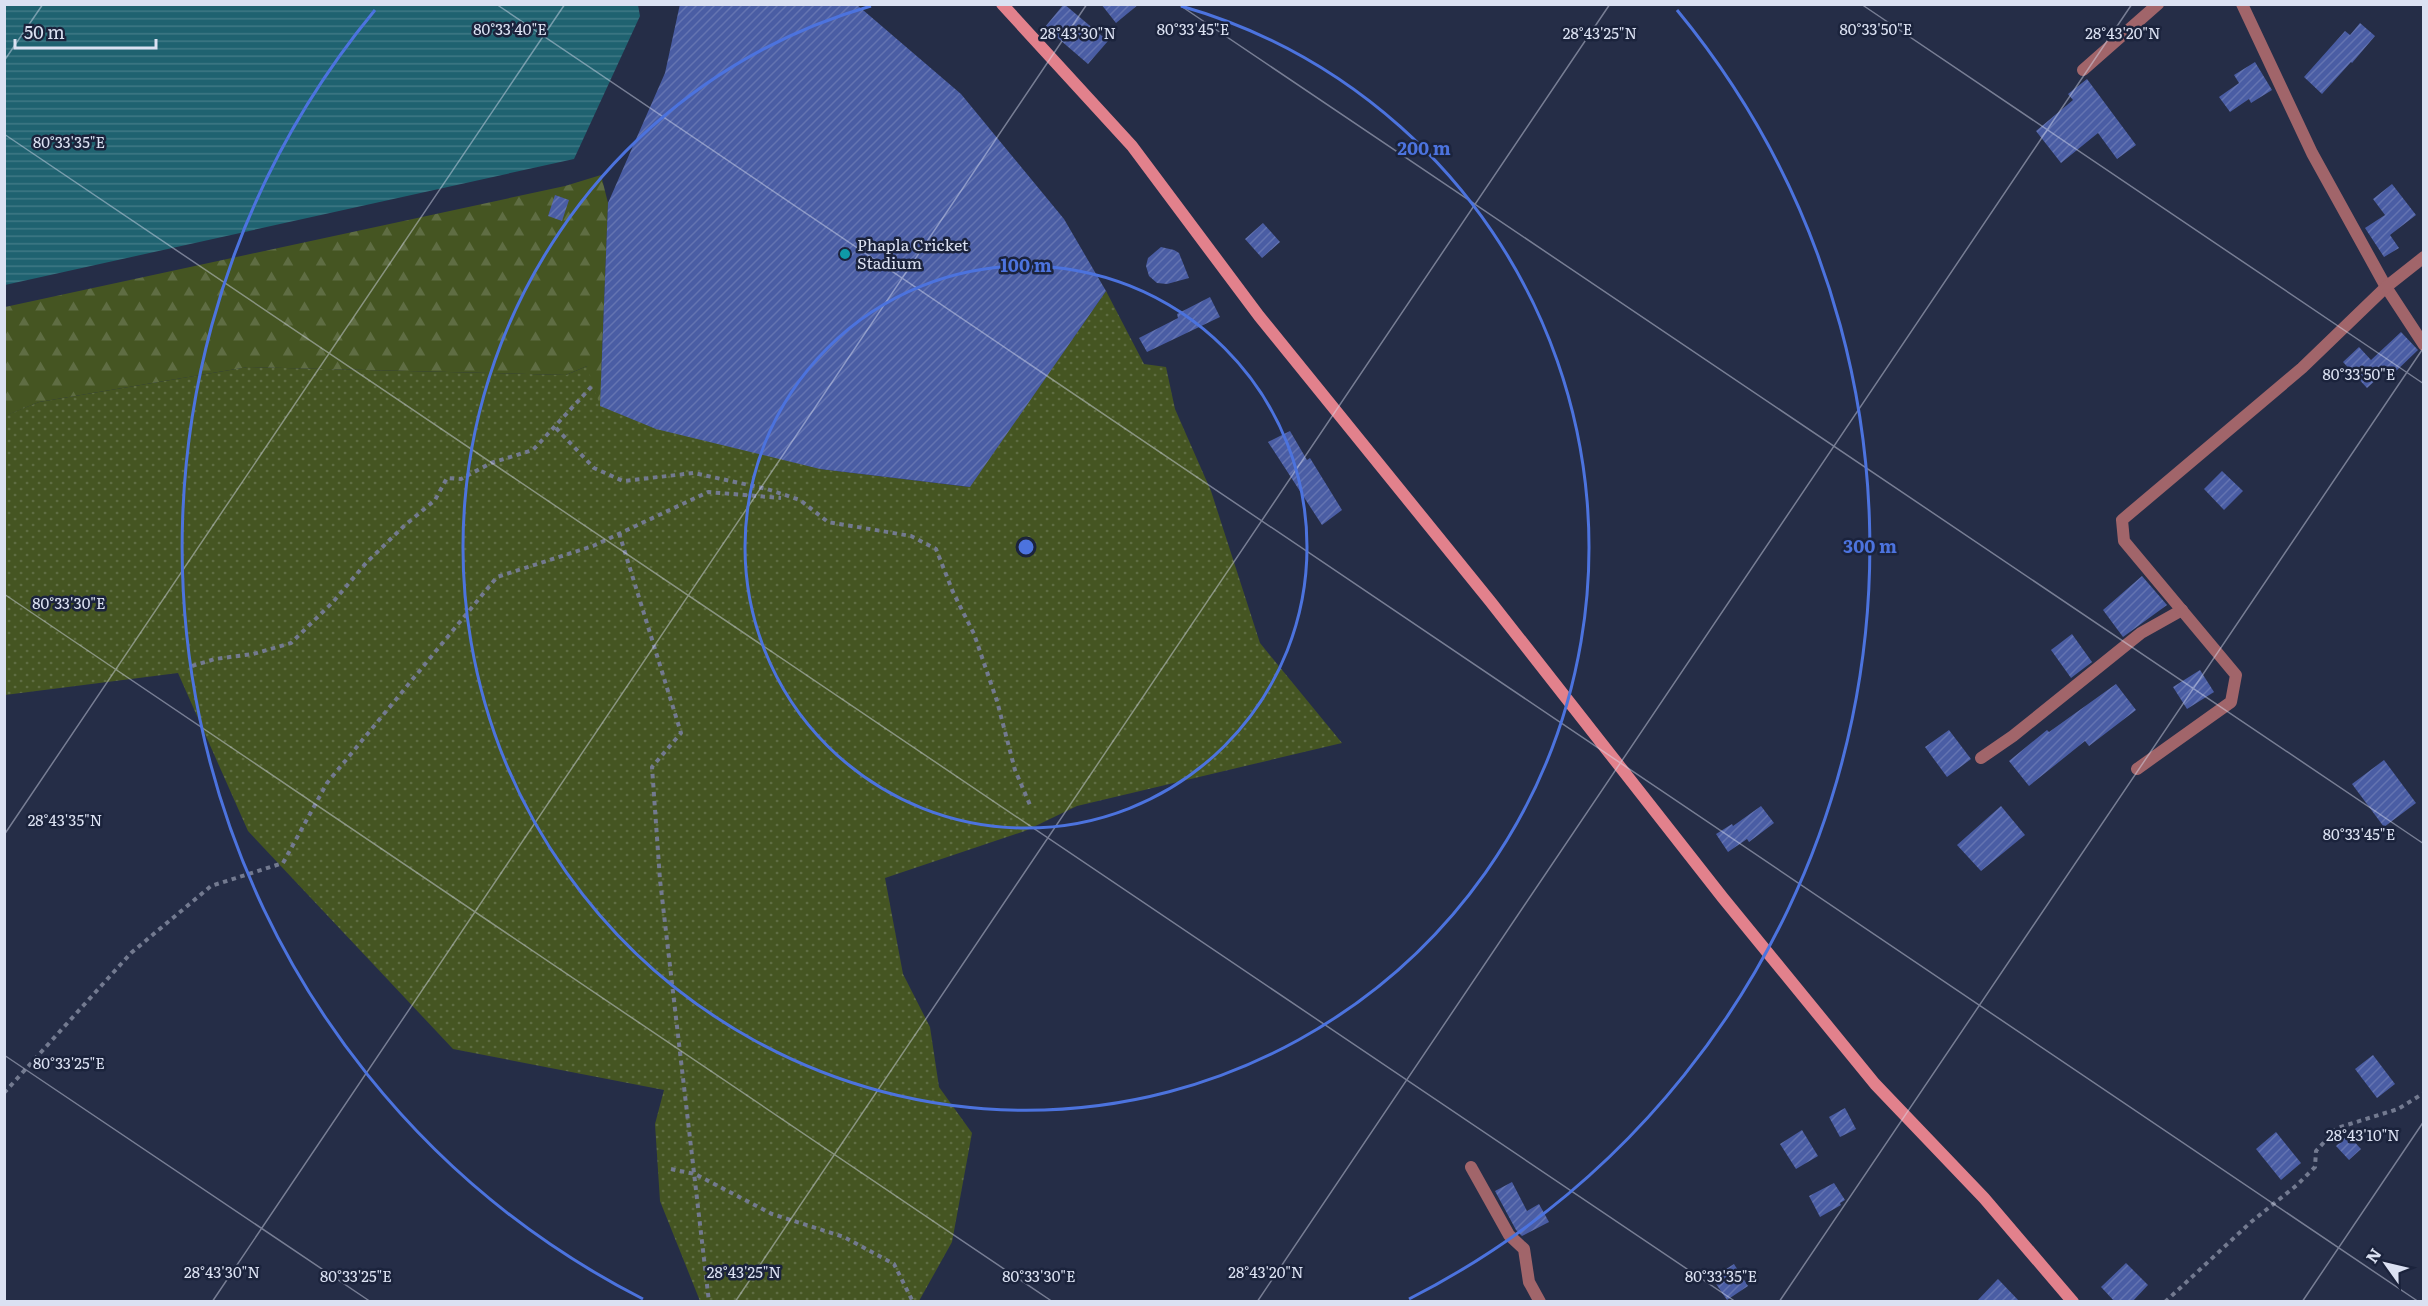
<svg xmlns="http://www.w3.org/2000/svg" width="2428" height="1306" viewBox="0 0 2428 1306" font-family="Literata,serif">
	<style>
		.grass { fill: url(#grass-dots) }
		.forest { fill: url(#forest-firs) }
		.water { fill: url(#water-rules) }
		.building { fill: url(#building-hatch) }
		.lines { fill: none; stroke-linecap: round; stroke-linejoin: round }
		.path { stroke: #737a90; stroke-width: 4; stroke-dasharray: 4.5 4.5; stroke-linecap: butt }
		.street { stroke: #a1656a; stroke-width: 12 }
		.secondary { stroke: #e2818c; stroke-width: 12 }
		.ticks { fill: none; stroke: #dbe1f2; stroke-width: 1.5; stroke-opacity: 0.45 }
		.ring { fill: none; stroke: #4c73de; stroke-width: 3 }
		.culture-dot { fill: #0f9aa8; stroke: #1b233c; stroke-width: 2 }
		.labels { text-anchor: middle; stroke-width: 5; stroke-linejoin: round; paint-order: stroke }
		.poi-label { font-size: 16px; fill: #dbe1f2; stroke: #1b233c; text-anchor: start }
		.ticks-label { font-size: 15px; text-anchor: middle; fill: #dbe1f2; stroke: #1b233c; stroke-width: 5; stroke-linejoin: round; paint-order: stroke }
		.centre { fill: #4c73de; stroke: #1b233c; stroke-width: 3 }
		.ring-label { font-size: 18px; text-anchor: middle; font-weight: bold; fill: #4c73de; stroke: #1b233c; stroke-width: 5; stroke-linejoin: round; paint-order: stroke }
	</style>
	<defs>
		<pattern id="grass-dots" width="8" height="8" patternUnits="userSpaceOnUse" patternTransform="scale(1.5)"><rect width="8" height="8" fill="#455522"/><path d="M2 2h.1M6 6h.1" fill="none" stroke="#5f6d43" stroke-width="1.8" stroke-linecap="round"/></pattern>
		<pattern id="forest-firs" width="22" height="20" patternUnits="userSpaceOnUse" patternTransform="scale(1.5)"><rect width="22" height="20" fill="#455522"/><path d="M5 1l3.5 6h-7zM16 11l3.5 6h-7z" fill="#5f6d43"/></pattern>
		<pattern id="water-rules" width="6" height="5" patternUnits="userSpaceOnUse" patternTransform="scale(1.5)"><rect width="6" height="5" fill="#1f6270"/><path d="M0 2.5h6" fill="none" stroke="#3f7885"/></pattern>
		<pattern id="building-hatch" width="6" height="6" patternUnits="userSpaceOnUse" patternTransform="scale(1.5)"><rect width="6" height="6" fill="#4a5da4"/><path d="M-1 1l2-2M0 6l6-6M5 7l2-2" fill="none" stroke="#6474b1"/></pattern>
	</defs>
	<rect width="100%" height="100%" fill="#252d47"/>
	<polygon class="grass" points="1106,291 1144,364 1166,367 1175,409 1211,491 1260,643 1342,743 1077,806 1025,831 885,878 903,974 930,1027 939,1087 972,1133 952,1242 919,1301 700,1301 660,1201 655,1124 664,1090 453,1049 248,831 178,673 5,695 4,416 39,402 248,367 566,375 587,366 820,469 969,487"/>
	<polygon class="forest" points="601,175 608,203 600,406 587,366 566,375 248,367 39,402 5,416 5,307 565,186"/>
	<polygon class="water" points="638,5 640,16 574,159 5,285 5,5"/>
	<g class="building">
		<polygon points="680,4 856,4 961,94 1064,219 1106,291 970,487 820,469 656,429 600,406 608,203 665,73"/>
		<polygon points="1064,4 1108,41 1088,64 1045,27"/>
		<polygon points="1101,4 1139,4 1116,23"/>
		<polygon points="2360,23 2375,36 2352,63 2351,62 2322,94 2304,77 2345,31 2350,35"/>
		<polygon points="2255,62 2272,90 2251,103 2249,99 2230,112 2219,97 2239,83 2234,75"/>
		<polygon points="2087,79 2136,145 2117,159 2098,133 2061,163 2036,131 2073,100 2068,94"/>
		<polygon points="2392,184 2416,215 2390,235 2399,248 2384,257 2365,228 2385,215 2373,199"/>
		<polygon points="555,195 569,200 562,221 548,216"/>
		<polygon points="1263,223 1280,242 1262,258 1245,239"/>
		<polygon points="1161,247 1174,250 1179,253 1189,278 1167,284 1157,283 1149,276 1146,266 1148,258"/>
		<polygon points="1210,297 1220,317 1147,352 1139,338 1178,318 1177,314"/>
		<polygon points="2401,332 2418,350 2395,372 2390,367 2367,388 2343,362 2359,347 2371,360"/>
		<polygon points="1290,431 1307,460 1310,458 1342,510 1322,525 1268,442"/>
		<polygon points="2222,471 2243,491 2224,510 2204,489"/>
		<polygon points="2142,576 2167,605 2123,637 2103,610"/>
		<polygon points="2072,634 2092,662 2071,678 2051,650"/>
		<polygon points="2200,670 2214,692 2187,709 2173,687"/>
		<polygon points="2116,684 2136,710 2089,746 2085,741 2029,786 2009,761 2047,730 2049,732"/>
		<polygon points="1949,730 1971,759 1947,777 1925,747"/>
		<polygon points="2384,760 2416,803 2384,827 2352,784"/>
		<polygon points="1761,806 1774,823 1749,842 1747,839 1728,852 1716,834 1732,824 1733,826"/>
		<polygon points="2001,806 2025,835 1981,871 1957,845"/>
		<polygon points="2373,1055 2395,1084 2377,1098 2355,1069"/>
		<polygon points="1845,1108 1856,1129 1840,1137 1829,1117"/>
		<polygon points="1802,1130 1818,1156 1796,1169 1780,1144"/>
		<polygon points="2276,1132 2301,1163 2281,1180 2256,1149"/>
		<polygon points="2348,1135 2361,1149 2349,1160 2336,1146"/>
		<polygon points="1512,1182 1527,1211 1539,1204 1549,1222 1522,1236 1516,1230 1495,1191"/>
		<polygon points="1834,1183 1845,1200 1840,1203 1841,1205 1820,1217 1809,1196"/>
		<polygon points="2126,1263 2148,1285 2132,1302 2115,1302 2101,1287"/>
		<polygon points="1734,1264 1748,1286 1727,1300 1712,1278"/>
		<polygon points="1998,1279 2020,1302 1976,1302"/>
	</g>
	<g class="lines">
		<g class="path">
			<polyline points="556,428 594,468 623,481 694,473 767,489 800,500 828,522 911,536 936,549 953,592 974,634 997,701 1015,770 1030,805"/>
			<polyline points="619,533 681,733 652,767 660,880 709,1302"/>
			<polyline points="192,666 215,659 253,654 291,643 333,602 366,563 404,526 435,500 447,478 461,479 491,463 533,450 593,385"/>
			<polyline points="4,1093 131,953 211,886 283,863 327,783 497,577 593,546 708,492 781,498"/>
			<polyline points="671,1169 695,1174 772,1214 844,1237 894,1264 913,1302"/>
			<polyline points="2165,1302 2251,1222 2297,1185 2315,1167 2316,1151 2337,1128 2398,1109 2424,1093"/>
		</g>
		<g class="street">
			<polyline points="2242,4 2312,153 2386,287 2424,345"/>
			<polyline points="2083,70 2158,4"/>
			<polyline points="1981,758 2013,736 2141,633 2182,610"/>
			<polyline points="2137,769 2231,702 2236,675 2124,541 2122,520 2302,368 2386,287 2424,257"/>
			<polyline points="1471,1167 1509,1235 1524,1249 1529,1282 1540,1302"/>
		</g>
		<polyline class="secondary" points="1002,4 1132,146 1259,316 1490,601 1723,898 1875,1084 1984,1198 2073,1302"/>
	</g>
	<path class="ticks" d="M496 4 2419 1302M1178 4 2424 844M1861 4 2424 384M4 61 43 4M4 134 1736 1302M4 594 1053 1302M4 835 565 4M4 1055 371 1302M212 1302 1087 4M735 1302 1610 4M1257 1302 2132 4M1779 1302 2424 347M2302 1302 2424 1121"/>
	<g class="ring">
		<circle cx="1026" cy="547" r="281"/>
		<path d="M1181 6A563 563 0 1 1 871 6"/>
		<path d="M643 1299A844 844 0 0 1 375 10M1677 10A844 844 0 0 1 1409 1299"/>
	</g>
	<circle class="culture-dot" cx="845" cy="254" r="6"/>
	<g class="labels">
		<g class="poi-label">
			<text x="857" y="251">Phapla Cricket<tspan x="857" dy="18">Stadium</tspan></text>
		</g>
	</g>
	<g class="ticks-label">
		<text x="510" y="35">80°33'40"E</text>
		<text x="1193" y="35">80°33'45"E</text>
		<text x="1876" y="35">80°33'50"E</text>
		<text x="1078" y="39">28°43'30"N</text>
		<text x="1600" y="39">28°43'25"N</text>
		<text x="2123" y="39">28°43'20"N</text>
		<text x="69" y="148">80°33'35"E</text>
		<text x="2359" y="380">80°33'50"E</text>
		<text x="69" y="609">80°33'30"E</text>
		<text x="65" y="826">28°43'35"N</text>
		<text x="2359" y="840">80°33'45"E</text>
		<text x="69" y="1069">80°33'25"E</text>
		<text x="2363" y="1141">28°43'10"N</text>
		<text x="222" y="1278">28°43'30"N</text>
		<text x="744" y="1278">28°43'25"N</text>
		<text x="1266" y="1278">28°43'20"N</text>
		<text x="356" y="1282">80°33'25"E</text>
		<text x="1039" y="1282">80°33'30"E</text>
		<text x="1721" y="1282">80°33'35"E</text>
	</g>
	<circle cx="1026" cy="547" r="9" class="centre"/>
	<g class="ring-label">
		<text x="1424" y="155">200 m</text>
		<text x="1026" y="272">100 m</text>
		<text x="1870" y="553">300 m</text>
	</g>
	<rect width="2428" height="1306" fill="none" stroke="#dbe1f2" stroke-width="12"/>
	<g transform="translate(2386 1264) rotate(304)" stroke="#1b233c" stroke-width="4.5" paint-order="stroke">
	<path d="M0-4.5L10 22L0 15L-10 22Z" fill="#dbe1f2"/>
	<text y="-9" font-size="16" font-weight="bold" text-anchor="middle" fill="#dbe1f2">N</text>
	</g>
	<path d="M15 39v9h141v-9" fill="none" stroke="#dbe1f2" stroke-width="3"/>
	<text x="24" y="39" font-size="18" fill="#dbe1f2" stroke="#1b233c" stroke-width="4.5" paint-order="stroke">50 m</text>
</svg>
